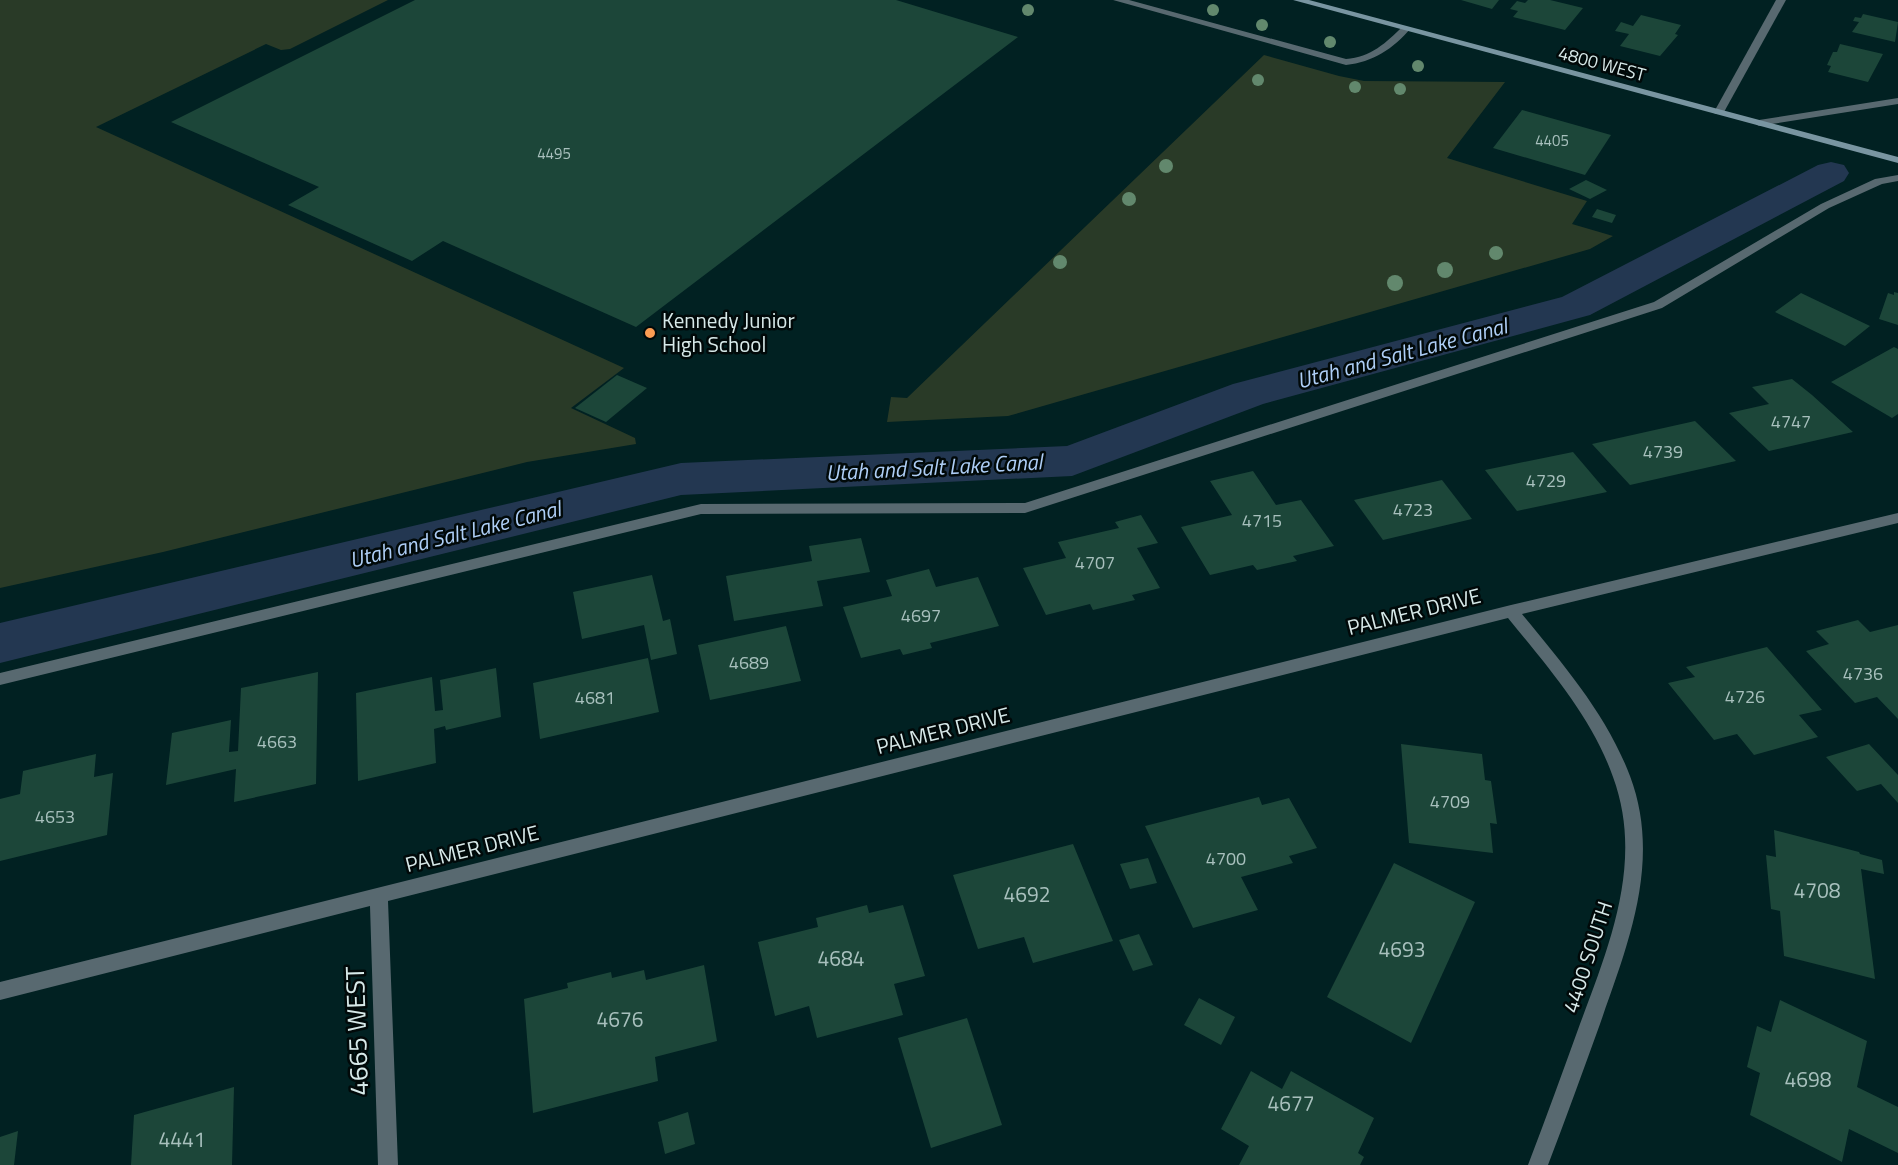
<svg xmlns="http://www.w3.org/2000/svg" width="1898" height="1165" viewBox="0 0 1898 1165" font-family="'Titillium Web',sans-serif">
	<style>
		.green { fill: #293a27 }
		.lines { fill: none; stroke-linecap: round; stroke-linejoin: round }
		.canal { fill: #233751; fill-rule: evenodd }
		.building { fill: #1c4639 }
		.service { fill: #586970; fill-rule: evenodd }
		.minor { fill: #586970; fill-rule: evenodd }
		.secondary { fill: #7995a1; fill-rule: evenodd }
		.tree { fill: #62886d }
		.poi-dot { fill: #fc9d53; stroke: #010909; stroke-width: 2 }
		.labels { text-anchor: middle; stroke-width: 5; stroke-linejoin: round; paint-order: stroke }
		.far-number-label { font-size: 15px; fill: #a8c0bd }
		.far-street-label { font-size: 18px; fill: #d7e9e9; stroke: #010909 }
		.number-label { font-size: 18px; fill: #a8c0bd }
		.poi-label { font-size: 21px; fill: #d7e9e9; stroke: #010909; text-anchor: start }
		.street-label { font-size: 21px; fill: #d7e9e9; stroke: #010909 }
		.near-number-label { font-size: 21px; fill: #a8c0bd }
		.water-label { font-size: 22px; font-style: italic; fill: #aecef6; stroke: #010909 }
		.near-street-label { font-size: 26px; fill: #d7e9e9; stroke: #010909 }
	</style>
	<rect width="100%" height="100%" fill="#012122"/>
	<g class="green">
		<polygon points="0,0 388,0 290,49 281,50 266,44 96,127 624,368 571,408 635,438 636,444 527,462 163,552 0,588"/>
		<polygon points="1264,55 1339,76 1364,81 1505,82 1447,158 1587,201 1572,224 1613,236 1590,249 1008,416 887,422 891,397 907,398"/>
	</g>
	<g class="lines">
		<polygon class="canal" points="1831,162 1844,165 1849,173 1844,181 1590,315 1263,404 1072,476 681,495 0,663 0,623 681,463 1067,446 1233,384 1562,297 1818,165"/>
	</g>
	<g class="building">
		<polygon points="415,0 896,0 1018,37 636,327 443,241 412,261 288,205 319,187 171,122"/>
		<polygon points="1461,0 1499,0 1492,9"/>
		<polygon points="1528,0 1550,0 1583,8 1565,30 1513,17 1518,11 1510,9 1517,1 1525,3"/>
		<polygon points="1863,14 1898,22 1895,42 1852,32 1859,22 1853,21 1855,17 1861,18"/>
		<polygon points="1641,15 1681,25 1675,34 1678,35 1660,56 1620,46 1629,34 1615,31 1621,22 1633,26"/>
		<polygon points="1840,44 1883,54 1868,82 1828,72 1831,66 1827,65 1833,52 1837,52"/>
		<polygon points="1522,110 1611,135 1585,175 1493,148"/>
		<polygon points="1586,180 1607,190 1590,199 1569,189"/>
		<polygon points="1597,209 1616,215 1612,223 1592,217"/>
		<polygon points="1894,292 1898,293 1898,325 1879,319 1888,293 1894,295"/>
		<polygon points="1801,293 1870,326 1845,346 1775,312"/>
		<polygon points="1894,347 1898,349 1898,414 1892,418 1831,382"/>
		<polygon points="617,375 647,388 606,422 575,408"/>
		<polygon points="1792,379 1812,395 1853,432 1769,451 1729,413 1769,404 1752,387"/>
		<polygon points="1695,421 1736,461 1630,485 1592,444"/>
		<polygon points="1573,452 1607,492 1517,511 1485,470"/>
		<polygon points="1253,471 1276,505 1301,500 1334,546 1293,556 1297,561 1257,570 1253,565 1210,575 1181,527 1232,515 1210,481"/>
		<polygon points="1442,480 1472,519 1383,540 1354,500"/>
		<polygon points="1141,515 1158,543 1137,548 1160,588 1132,595 1135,600 1093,610 1090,604 1046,615 1023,568 1066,558 1058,542 1119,528 1115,522"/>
		<polygon points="861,538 870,572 817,581 823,606 734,621 726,576 812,561 809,546"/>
		<polygon points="929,569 936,587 978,577 999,626 930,643 932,648 903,655 900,649 861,658 843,607 892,596 886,580"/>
		<polygon points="652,575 663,621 670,619 677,654 651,660 644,625 582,639 573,592"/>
		<polygon points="1858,620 1870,632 1898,625 1898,719 1877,697 1855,703 1806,651 1829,644 1816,631"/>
		<polygon points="786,626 801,681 710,700 698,645"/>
		<polygon points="1767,647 1822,710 1799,715 1818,737 1754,755 1737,734 1714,740 1668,683 1695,677 1686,667"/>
		<polygon points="648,658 659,712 540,739 533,683"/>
		<polygon points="496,668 501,717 446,730 445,726 434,729 436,763 358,781 356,693 432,677 435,711 443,710 440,680"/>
		<polygon points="318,672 316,784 234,802 236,769 166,785 172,733 231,720 229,752 238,751 241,688"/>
		<polygon points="1401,744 1482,754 1485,780 1491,781 1497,824 1490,823 1493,853 1409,843"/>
		<polygon points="1869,744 1898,775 1898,803 1881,784 1857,791 1826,757"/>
		<polygon points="96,754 94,777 113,773 107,835 0,861 0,799 20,794 23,771"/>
		<polygon points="1259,797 1262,805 1289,798 1317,848 1289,856 1293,863 1241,877 1258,910 1193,928 1145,826"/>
		<polygon points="1774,830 1859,852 1860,854 1882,860 1884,874 1861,869 1875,979 1784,956 1780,911 1771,909 1766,855 1776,857"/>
		<polygon points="1073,844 1113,941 1033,963 1024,937 978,949 953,875"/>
		<polygon points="1148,858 1157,883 1130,889 1120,864"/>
		<polygon points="1394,863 1475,902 1411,1043 1327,997"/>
		<polygon points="867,905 869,913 903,905 925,976 894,984 903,1015 817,1038 809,1006 775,1016 758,942 818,927 816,918"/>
		<polygon points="1139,934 1153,965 1133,971 1119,940"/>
		<polygon points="704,965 717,1041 655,1057 658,1081 533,1113 524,999 568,988 567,983 611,972 612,978 644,970 646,980"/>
		<polygon points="1199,998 1235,1017 1221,1045 1184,1025"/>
		<polygon points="1780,1000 1867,1041 1857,1087 1898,1107 1898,1153 1849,1129 1842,1162 1750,1115 1760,1073 1747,1067 1757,1026 1771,1032"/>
		<polygon points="967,1018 1002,1125 931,1148 898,1038"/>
		<polygon points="1251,1071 1282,1089 1291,1071 1374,1118 1358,1153 1364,1157 1360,1165 1239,1165 1249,1146 1221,1129"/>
		<polygon points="234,1087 232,1165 131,1165 134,1115"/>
		<polygon points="688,1112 695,1144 665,1154 658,1122"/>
		<polygon points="18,1131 14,1165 0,1165 0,1137"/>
	</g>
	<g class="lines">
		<g class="service">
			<path d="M1113 0H1129L1346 59C1371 57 1386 43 1403 26L1411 28C1393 49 1373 62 1346 65Z"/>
			<polygon points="1898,98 1898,104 1759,126 1754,123 1759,120"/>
			<polygon points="1898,175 1898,181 1882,184 1829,208 1662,308 1025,513 701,514 0,685 0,673 701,504 1025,503 1654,302 1821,204 1875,179"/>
		</g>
		<g class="minor">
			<polygon points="1776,0 1786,0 1724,112 1715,114 1714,112"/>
			<path d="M1898 513V523L1522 614C1563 664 1607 715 1630 776 1662 861 1628 944 1600 1024 1583 1071 1566 1118 1548 1165H1528C1546 1118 1563 1071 1580 1024 1610 944 1644 861 1613 777 1592 717 1547 666 1508 618L388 901 398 1165H378L370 906 0 1000V982L1511 605Z"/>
		</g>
		<polygon class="secondary" points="1293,0 1309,0 1898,157 1898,163"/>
	</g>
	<g class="tree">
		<circle cx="1028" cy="10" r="6"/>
		<circle cx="1213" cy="10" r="6"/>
		<circle cx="1262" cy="25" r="6"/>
		<circle cx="1330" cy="42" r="6"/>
		<circle cx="1418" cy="66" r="6"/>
		<circle cx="1258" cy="80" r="6"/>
		<circle cx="1355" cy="87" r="6"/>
		<circle cx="1400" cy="89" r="6"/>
		<circle cx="1166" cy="166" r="7"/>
		<circle cx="1129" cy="199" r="7"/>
		<circle cx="1496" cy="253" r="7"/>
		<circle cx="1060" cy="262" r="7"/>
		<circle cx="1445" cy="270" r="8"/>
		<circle cx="1395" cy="283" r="8"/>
	</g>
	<circle class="poi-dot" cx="650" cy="333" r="6"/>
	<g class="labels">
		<g class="far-number-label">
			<text x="1552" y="146">4405</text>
			<text x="554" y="159">4495</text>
		</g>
		<g class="far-street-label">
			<text transform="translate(1602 64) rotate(15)" y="6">4800 WEST</text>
		</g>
		<g class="number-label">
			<text x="1791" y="428">4747</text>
			<text x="1663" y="458">4739</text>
			<text x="1546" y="487">4729</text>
			<text x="1413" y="516">4723</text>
			<text x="1262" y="527">4715</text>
			<text x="1095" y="569">4707</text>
			<text x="921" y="622">4697</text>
			<text x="749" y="669">4689</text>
			<text x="1863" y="680">4736</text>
			<text x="1745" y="703">4726</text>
			<text x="595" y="704">4681</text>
			<text x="277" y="748">4663</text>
			<text x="1450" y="808">4709</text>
			<text x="55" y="823">4653</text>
			<text x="1226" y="865">4700</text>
		</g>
		<g class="poi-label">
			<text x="662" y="328">Kennedy Junior<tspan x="662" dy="24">High School</tspan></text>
		</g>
		<g class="street-label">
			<text transform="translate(1414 612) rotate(-14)" y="7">PALMER DRIVE</text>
			<text transform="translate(943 731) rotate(-14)" y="7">PALMER DRIVE</text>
			<text transform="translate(472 849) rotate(-14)" y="7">PALMER DRIVE</text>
			<text transform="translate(1588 957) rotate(-72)" y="7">4400 SOUTH</text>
		</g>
		<g class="near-number-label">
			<text x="1817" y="898">4708</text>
			<text x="1027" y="902">4692</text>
			<text x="1402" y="957">4693</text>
			<text x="841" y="966">4684</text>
			<text x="620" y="1027">4676</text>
			<text x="1808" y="1087">4698</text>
			<text x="1291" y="1111">4677</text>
			<text x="182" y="1147">4441</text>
		</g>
		<g class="water-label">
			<text transform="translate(1402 353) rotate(-15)" y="8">Utah and Salt Lake Canal</text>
			<text transform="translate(934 467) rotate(-3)" y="8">Utah and Salt Lake Canal</text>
			<text transform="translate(455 534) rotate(-14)" y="8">Utah and Salt Lake Canal</text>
		</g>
		<g class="near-street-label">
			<text transform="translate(357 1031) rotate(-92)" y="9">4665 WEST</text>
		</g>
	</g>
</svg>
